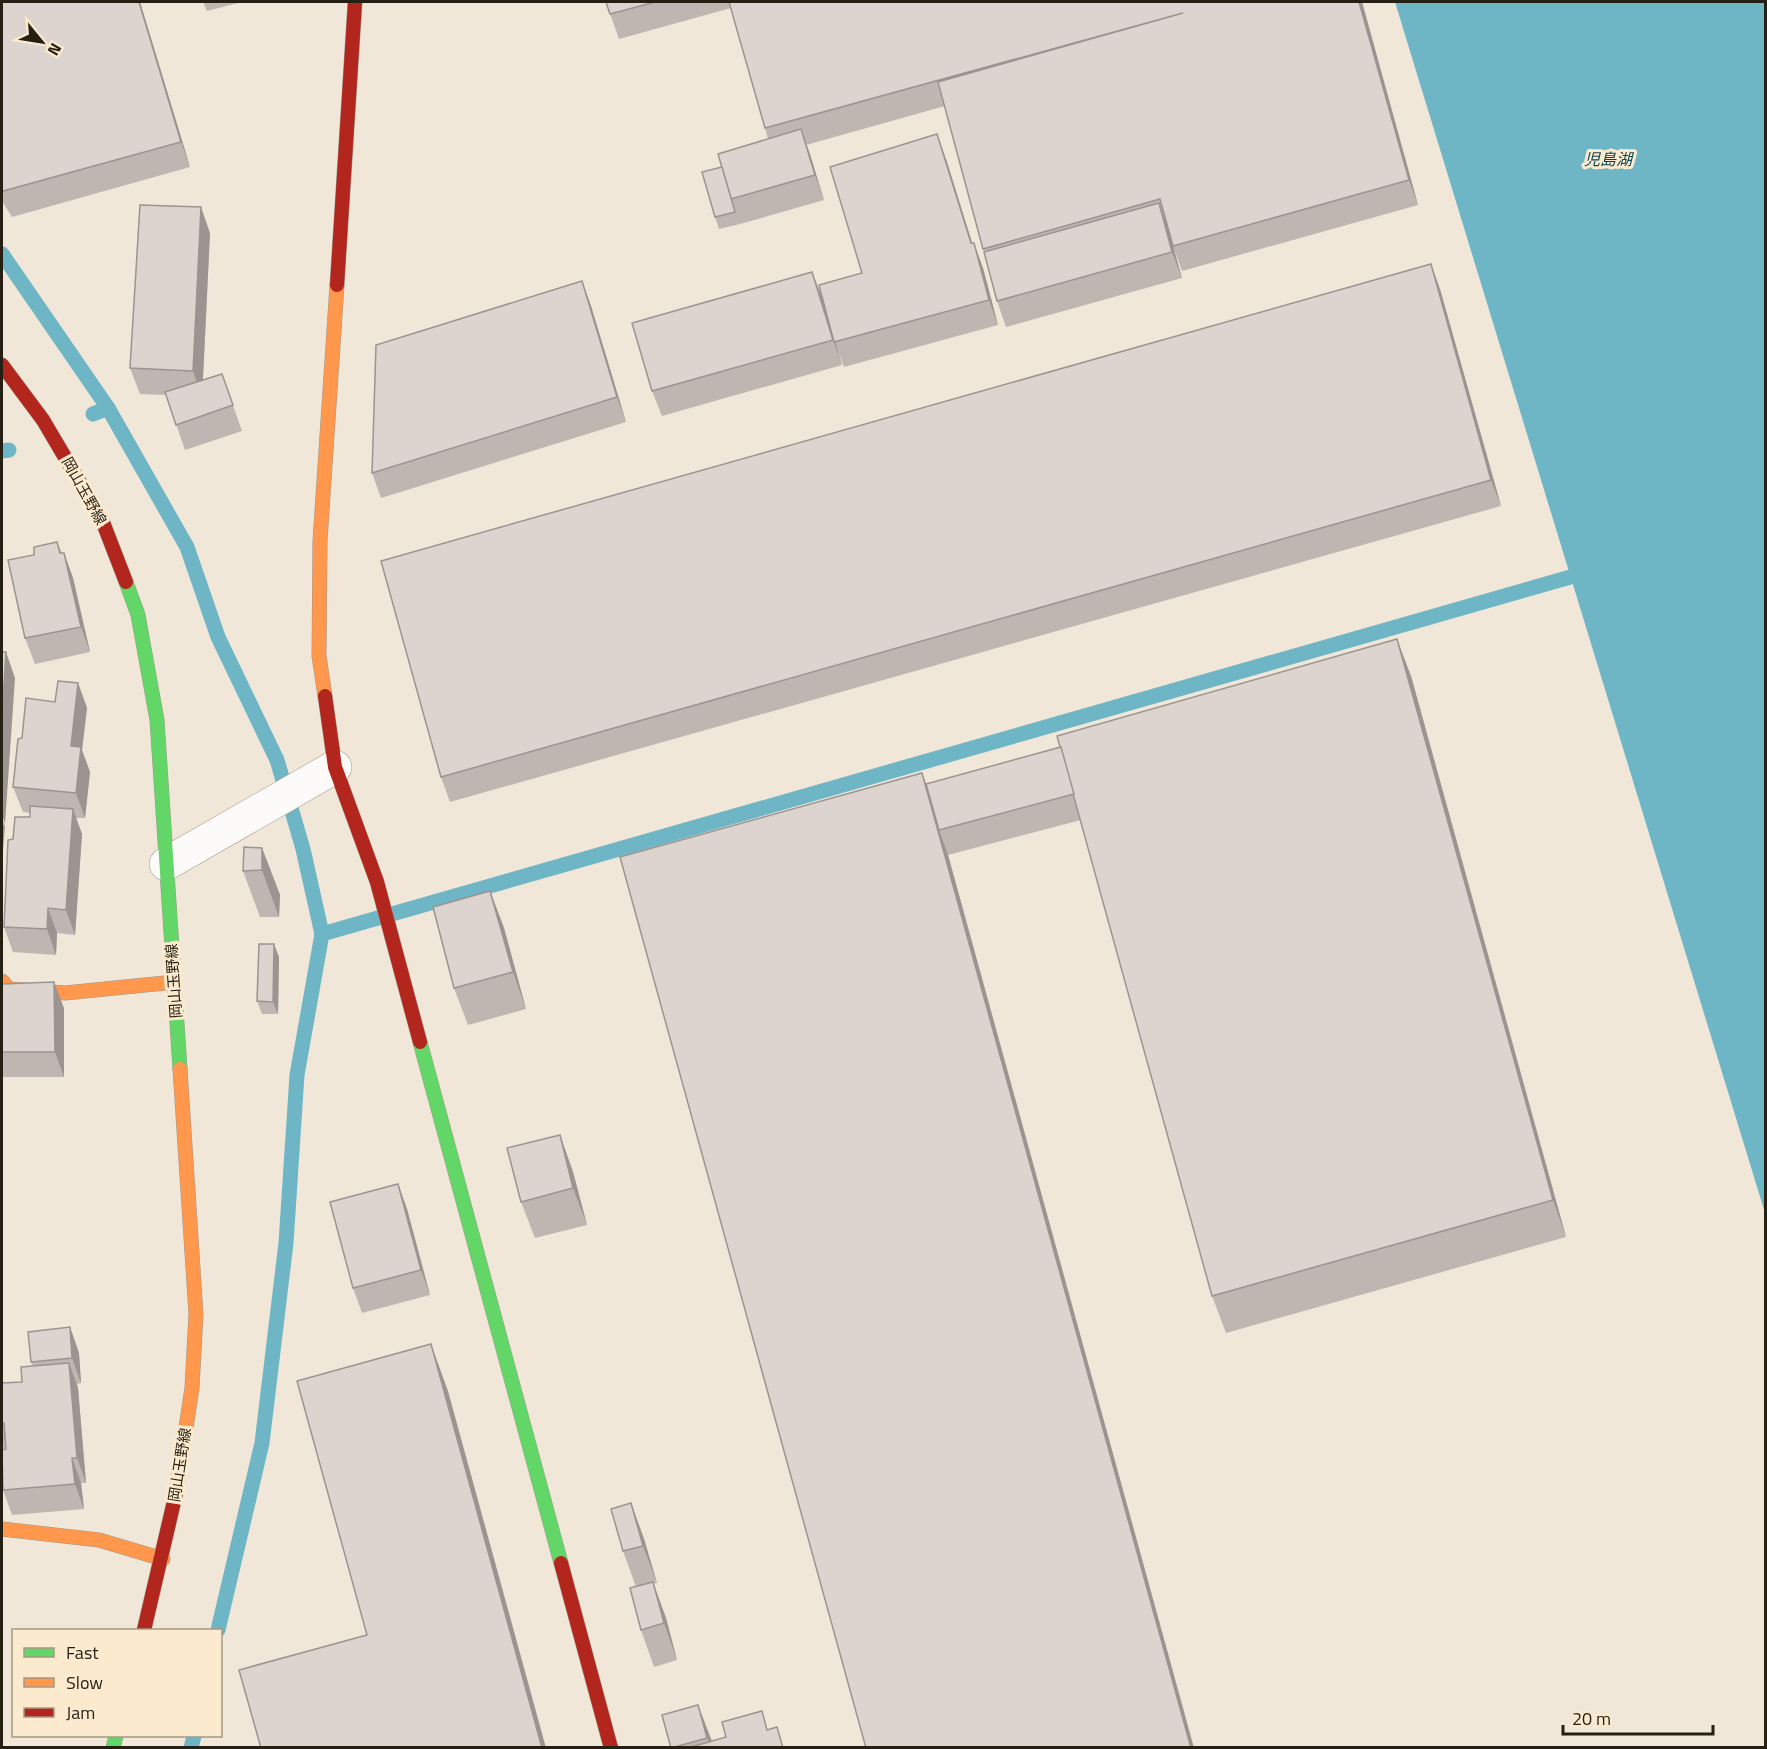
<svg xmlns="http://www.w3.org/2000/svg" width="1767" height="1749" viewBox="0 0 1767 1749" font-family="'Titillium Web','Noto Sans JP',sans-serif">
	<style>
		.water { fill: #6eb6c5 }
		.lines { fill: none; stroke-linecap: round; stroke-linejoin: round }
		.stream { stroke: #6eb6c5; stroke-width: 15 }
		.street-casing { stroke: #a19b8f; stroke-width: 34 }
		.fast-casing { stroke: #a19b8f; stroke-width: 15 }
		.slow-casing { stroke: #a19b8f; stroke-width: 15 }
		.jam-casing { stroke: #a19b8f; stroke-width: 15 }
		.street { stroke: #fdfbf9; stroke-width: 33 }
		.fast { stroke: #63d668; stroke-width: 14 }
		.slow { stroke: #ff974d; stroke-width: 14 }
		.jam { stroke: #b3261e; stroke-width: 14 }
		.wall { fill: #bfb6b2 }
		.shaded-wall { fill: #9b9491 }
		.building { fill: #ded4cf; stroke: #9b9491; stroke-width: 1.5 }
		.labels { text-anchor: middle; stroke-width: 6; stroke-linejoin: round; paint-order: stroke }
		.street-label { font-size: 15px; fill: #251f14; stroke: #fbeace }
		.water-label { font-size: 16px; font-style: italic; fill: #084756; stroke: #fbeace }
	</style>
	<rect width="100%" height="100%" fill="#f0e7d8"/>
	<polygon class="water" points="1395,2 1765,2 1765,1213"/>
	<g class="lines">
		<g class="stream">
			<polyline points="2,254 108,408 187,547 218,637 277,760 303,849 322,934"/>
			<polyline points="93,414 108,408"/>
			<polyline points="2,451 9,450"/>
			<polyline points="218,1630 262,1443 286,1243 297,1075 322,934 1588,572"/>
			<polyline points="191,1748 194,1736"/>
		</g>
		<defs>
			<polyline id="street" points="166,864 335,767"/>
			<g id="fast">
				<polyline points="126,582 138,615 157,720 180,1069"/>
				<polyline points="420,1042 561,1563"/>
				<polyline points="113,1748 116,1736"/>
			</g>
			<g id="slow">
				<polyline points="325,696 319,656 320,541 337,285"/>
				<polyline points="2,981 9,989 65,993 175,982"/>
				<polyline points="176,1493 192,1388 196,1314 180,1069"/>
				<polyline points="2,1529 99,1540 163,1559"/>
			</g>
			<g id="jam">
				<polyline points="337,285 355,2"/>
				<polyline points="2,365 43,420 102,520 126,582"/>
				<polyline points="325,696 335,767 377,882 420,1042"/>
				<polyline points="561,1563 611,1748"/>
				<polyline points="144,1630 176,1493"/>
			</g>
		</defs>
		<use href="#street" class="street-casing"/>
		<use href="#fast" class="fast-casing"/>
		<use href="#slow" class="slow-casing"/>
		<use href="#jam" class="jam-casing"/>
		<use href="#street" class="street"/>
		<use href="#fast" class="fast"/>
		<use href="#slow" class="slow"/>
		<use href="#jam" class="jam"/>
	</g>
	<g class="wall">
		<polygon points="2,2 140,2 190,167 12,217 2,201"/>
		<polygon points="203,2 242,2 207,11"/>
		<polygon points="606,2 1362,2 1418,205 1182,271 1173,246 1167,225 1182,278 1006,327 997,301 945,106 806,145 824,200 740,224 738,219 740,224 719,229 715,217 722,167 768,139 765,128 731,8 619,39"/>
		<polygon points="946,159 972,243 983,268 998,325 844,367 837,348 842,365 662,416 652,391 822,297 831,330 862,273"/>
		<polygon points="210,233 203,380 222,374 242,431 185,450 166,395 140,394 130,368"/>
		<polygon points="582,281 591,306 626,422 381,498 372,473"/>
		<polygon points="1440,289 1501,506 450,802 441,777"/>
		<polygon points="57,542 62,553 64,553 73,578 90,652 35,664 25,638 34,555"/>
		<polygon points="1411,676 1566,1237 1226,1333 1212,1296 1081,820 948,855 1194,1748 922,773 926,784"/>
		<polygon points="78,683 87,708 82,750 90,772 85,818 76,818 82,834 75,935 57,933 56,955 13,952 4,927 13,839 30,817 30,813 23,812 13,787 22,738 55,702"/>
		<polygon points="262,848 280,895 279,917 260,917 243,871"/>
		<polygon points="490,891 504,928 526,1009 468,1025 454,988"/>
		<polygon points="279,957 278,1014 262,1014 257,1001"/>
		<polygon points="2,984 64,1008 64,1077 2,1077"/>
		<polygon points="560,1135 573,1172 587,1225 535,1238 521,1202"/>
		<polygon points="398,1184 407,1209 430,1295 362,1313 353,1288"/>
		<polygon points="70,1327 79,1353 81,1383 77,1384 78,1388 86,1483 81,1483 84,1509 12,1515 3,1490 6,1448 2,1449 2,1383 22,1382 33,1366 31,1362"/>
		<polygon points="631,1503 644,1539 657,1583 653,1584 666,1618 677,1660 654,1667 641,1630 636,1587 623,1551"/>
		<polygon points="698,1705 712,1741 769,1729 785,1748 671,1748"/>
	</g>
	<g class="shaded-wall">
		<polygon points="139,2 140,2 190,167 181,142"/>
		<polygon points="1359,2 1362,2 1418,205 1409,180"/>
		<polygon points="801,129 810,154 824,200 815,175"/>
		<polygon points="937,134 946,159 980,268 971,243"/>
		<polygon points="1159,203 1168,228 1182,278 1172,252"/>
		<polygon points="201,207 210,233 202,396 193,371"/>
		<polygon points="974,243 983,268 998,325 989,300"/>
		<polygon points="1431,264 1440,289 1501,506 1491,480"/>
		<polygon points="812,272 822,297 842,365 833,340"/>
		<polygon points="582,281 591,306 626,422 617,397"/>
		<polygon points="64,553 73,578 90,652 81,627"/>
		<polygon points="1397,639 1411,676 1566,1237 1553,1200"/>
		<polygon points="6,652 15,678 5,824 2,815 2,716"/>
		<polygon points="78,683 87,708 82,750 90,772 85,818 76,793 71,746"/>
		<polygon points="922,773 935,809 939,830 948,855 1194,1748 1191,1748"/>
		<polygon points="73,809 82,834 75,935 66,910"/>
		<polygon points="2,818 5,827 2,862"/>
		<polygon points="262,848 280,895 279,917 262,870"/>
		<polygon points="490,891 504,928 526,1009 513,972"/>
		<polygon points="48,908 57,933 56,955 47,929"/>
		<polygon points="274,944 279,957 278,1014 273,1002"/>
		<polygon points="54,982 64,1008 64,1077 55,1052"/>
		<polygon points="560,1135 573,1172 587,1225 573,1188"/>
		<polygon points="398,1184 407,1209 430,1295 421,1270"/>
		<polygon points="70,1327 79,1353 81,1383 72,1358"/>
		<polygon points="431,1344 448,1391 546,1748 542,1748"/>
		<polygon points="69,1363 78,1388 86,1483 77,1458"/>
		<polygon points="72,1458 81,1483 84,1509 75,1484"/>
		<polygon points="631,1503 644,1539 657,1583 643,1546"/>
		<polygon points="653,1582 666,1618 677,1660 664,1623"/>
		<polygon points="698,1705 712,1742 711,1748 707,1738"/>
	</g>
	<g class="building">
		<polygon points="2,2 139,2 181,142 3,191 2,189"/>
		<polygon points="606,2 655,2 610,14"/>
		<polygon points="729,2 1359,2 1409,180 1173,246 1160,199 983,249 938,82 1183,13 765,128"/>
		<polygon points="801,129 815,175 731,199 718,154"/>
		<polygon points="937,134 971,243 974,243 989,300 834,342 819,285 862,273 830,167"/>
		<polygon points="722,167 735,212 715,217 702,172"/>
		<polygon points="1159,203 1172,252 997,301 984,252"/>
		<polygon points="140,205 201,207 193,371 130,368"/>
		<polygon points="1431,264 1491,480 441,777 381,561"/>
		<polygon points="812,272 833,340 652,391 632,323"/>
		<polygon points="582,281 617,397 372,473 376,345"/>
		<polygon points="222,374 233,405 176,425 165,392"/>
		<polygon points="57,542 60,553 64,553 81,627 25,638 8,560 34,555 34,547"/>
		<polygon points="1397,639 1553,1200 1212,1296 1057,736"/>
		<polygon points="2,652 6,652 2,716"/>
		<polygon points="58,681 78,683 71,746 81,747 76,793 13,787 18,739 22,738 26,698 55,702"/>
		<polygon points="1061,747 1074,794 939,830 926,784"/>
		<polygon points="922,773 1191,1748 866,1748 620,857"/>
		<polygon points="30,806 73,809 66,910 48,908 47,929 4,927 8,840 13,839 15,817 30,817"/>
		<polygon points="244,847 262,848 262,870 243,871"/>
		<polygon points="490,891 513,972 454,988 433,907"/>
		<polygon points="259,944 274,944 273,1002 257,1001"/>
		<polygon points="54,982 55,1052 2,1052 2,984"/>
		<polygon points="560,1135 573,1188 521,1202 507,1148"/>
		<polygon points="398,1184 421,1270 353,1288 330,1202"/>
		<polygon points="70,1327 72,1358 31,1362 28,1332"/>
		<polygon points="431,1344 542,1748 261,1748 239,1670 367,1635 297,1381"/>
		<polygon points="69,1363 77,1458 72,1458 75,1484 3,1490 2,1450 6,1449 4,1423 2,1423 2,1383 22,1382 21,1367"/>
		<polygon points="631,1503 643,1546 623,1551 611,1509"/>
		<polygon points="653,1582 664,1623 641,1630 630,1588"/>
		<polygon points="698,1705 707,1738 671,1748 662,1715"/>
		<polygon points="762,1711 767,1730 777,1727 783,1748 688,1748 726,1737 722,1722"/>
	</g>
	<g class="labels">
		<g class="street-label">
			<text transform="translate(84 491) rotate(61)" y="5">岡山玉野線</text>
			<text transform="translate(174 981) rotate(-94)" y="5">岡山玉野線</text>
			<text transform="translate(180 1465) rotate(-81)" y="5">岡山玉野線</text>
		</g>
		<g class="water-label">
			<text x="1608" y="165">児島湖</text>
		</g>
	</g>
	<rect width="1767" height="1749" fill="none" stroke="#251f14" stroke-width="6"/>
	<rect x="12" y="1629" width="210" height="108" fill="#fbeace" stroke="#a59984" stroke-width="1.5"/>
	<rect x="24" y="1648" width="30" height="9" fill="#63d668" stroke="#a59984" stroke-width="1.5"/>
	<text x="66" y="1659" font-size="18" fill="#251f14">Fast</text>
	<rect x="24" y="1678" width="30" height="9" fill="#ff974d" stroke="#a59984" stroke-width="1.5"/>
	<text x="66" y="1689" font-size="18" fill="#251f14">Slow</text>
	<rect x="24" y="1708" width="30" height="9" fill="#b3261e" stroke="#a59984" stroke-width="1.5"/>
	<text x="66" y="1719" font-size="18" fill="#251f14">Jam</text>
	<g transform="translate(42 42) rotate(120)" stroke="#fbeace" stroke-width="4.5" paint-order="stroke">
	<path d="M0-4.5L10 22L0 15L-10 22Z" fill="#251f14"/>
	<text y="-9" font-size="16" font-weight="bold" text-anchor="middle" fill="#251f14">N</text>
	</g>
	<path d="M1563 1725v9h150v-9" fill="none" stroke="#251f14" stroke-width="3"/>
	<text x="1572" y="1725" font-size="18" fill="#251f14" stroke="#fbeace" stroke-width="4.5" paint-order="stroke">20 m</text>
</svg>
